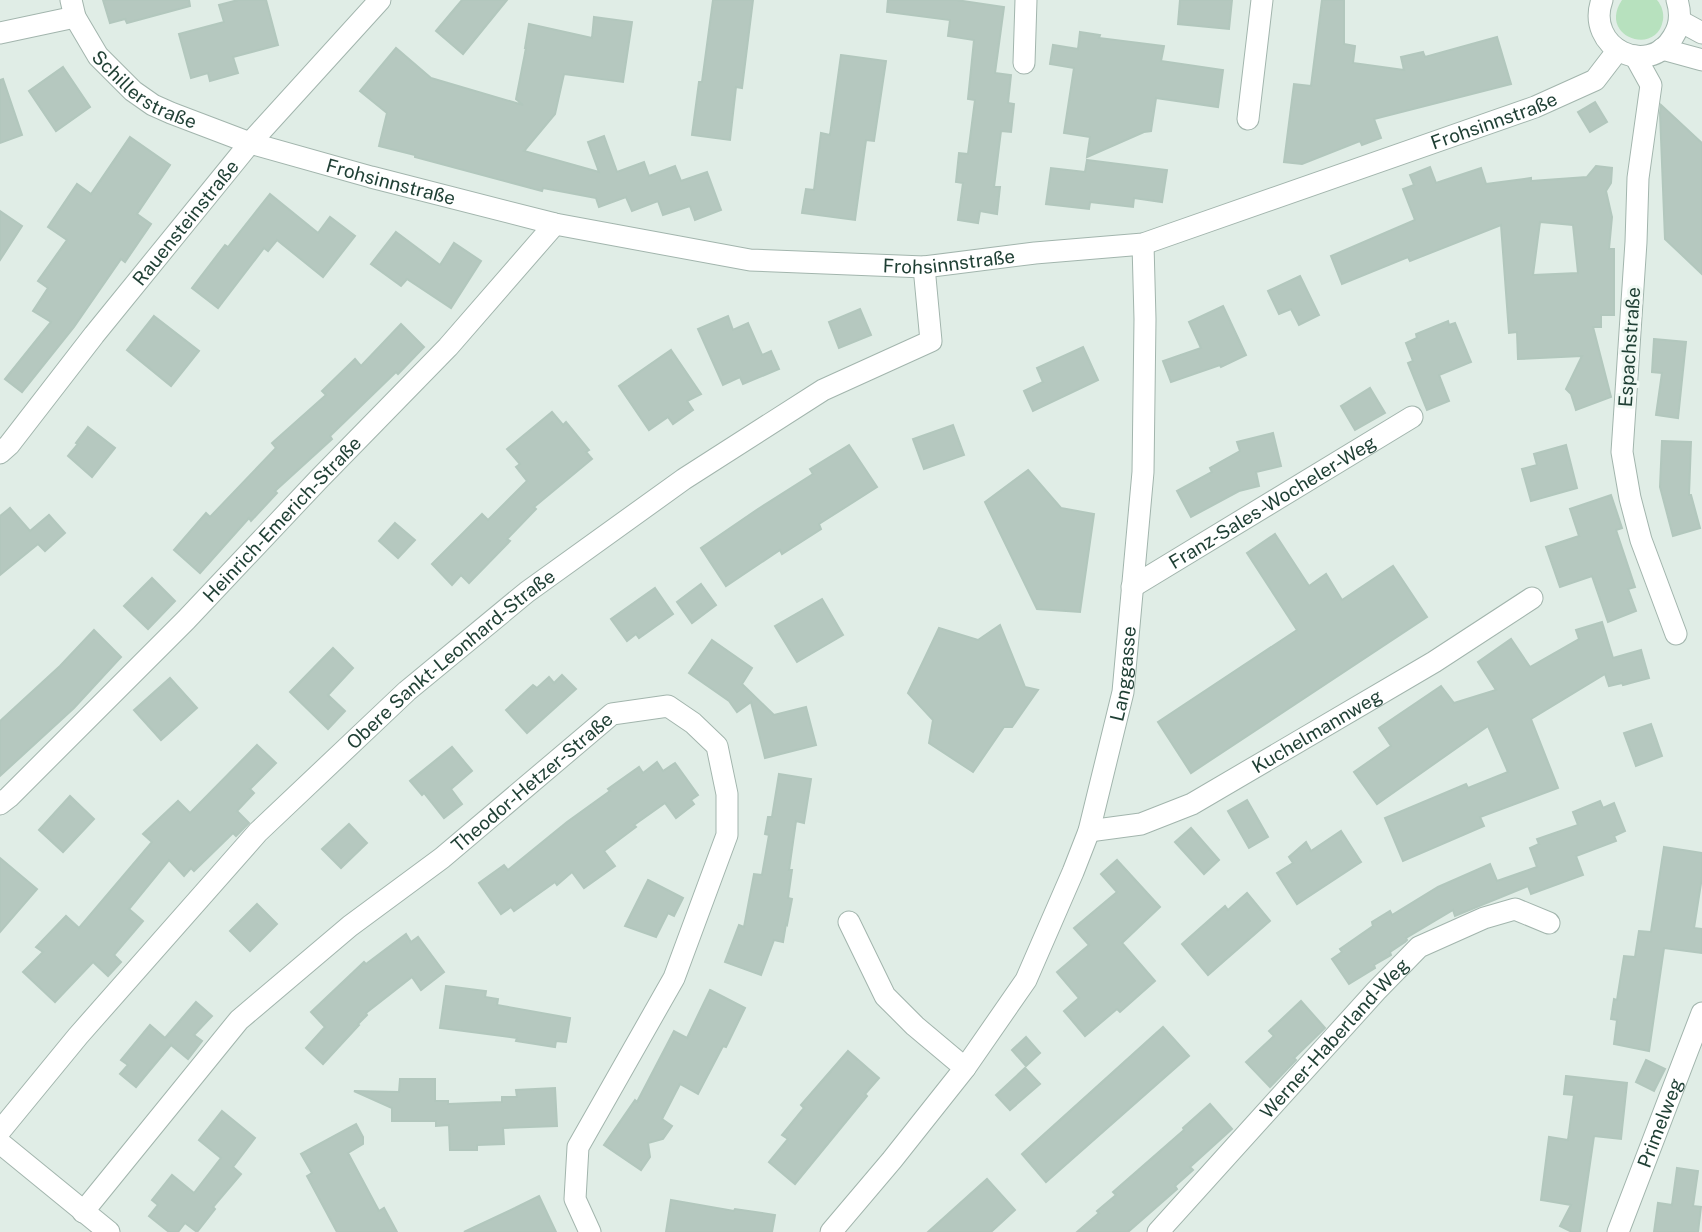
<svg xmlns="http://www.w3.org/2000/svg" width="1702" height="1232" viewBox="0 0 1702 1232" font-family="'Public Sans',sans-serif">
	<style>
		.green { fill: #b7e1be }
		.building { fill: #b5c8bf; stroke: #b2c7bd; stroke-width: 2; fill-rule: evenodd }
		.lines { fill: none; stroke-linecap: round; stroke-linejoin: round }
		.minor-casing { stroke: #a2b5ad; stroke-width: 23 }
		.minor { stroke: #fff; stroke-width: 21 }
		.labels { text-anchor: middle; stroke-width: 6; stroke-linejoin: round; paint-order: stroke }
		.street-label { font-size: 19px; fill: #1f3f34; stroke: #f1f9f4 }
	</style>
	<rect width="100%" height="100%" fill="#e0ede6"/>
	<path class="green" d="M1622 0H1657C1662 6 1664 13 1663 20 1657 57 1597 37 1622 0Z"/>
	<g class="building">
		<polygon points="103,0 189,0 190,6 127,23 125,19 110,23"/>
		<polygon points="238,0 266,0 278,45 233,57 238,73 210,81 208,73 191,78 179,34 224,22 219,5"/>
		<polygon points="462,0 507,0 463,54 436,31"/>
		<polygon points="713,0 753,0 742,88 736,87 730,140 692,135 699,82 702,82"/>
		<polygon points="888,0 956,0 1004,7 995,73 1011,75 1008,103 1014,104 1011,132 1001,131 994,187 1000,187 997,214 980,211 978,223 958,220 963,183 956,182 959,153 968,154 975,100 968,99 974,40 948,36 950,20 887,12"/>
		<polygon points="1180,0 1232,0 1229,29 1178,24"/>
		<polygon points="1322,0 1344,0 1344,44 1355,46 1353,63 1404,70 1401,57 1423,52 1425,57 1497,37 1511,84 1374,119 1381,138 1362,145 1360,141 1302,164 1284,162 1294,84 1311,86"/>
		<polygon points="594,17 632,22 623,82 564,74 555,114 524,151 599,172 588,142 604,136 617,172 644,162 649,176 675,166 681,181 707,172 721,210 695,220 690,206 663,215 658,201 632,211 626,197 599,207 596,198 543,188 542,191 415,157 415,155 379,146 387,113 360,91 396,48 431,78 523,105 516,99 526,48 525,48 529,24 592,38"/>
		<polygon points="1080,32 1100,35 1099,38 1164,46 1161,61 1223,70 1218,107 1156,98 1151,131 1144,132 1087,157 1090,137 1064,133 1074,68 1050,64 1053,45 1078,49"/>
		<polygon points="841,55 886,61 874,141 866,140 855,220 802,213 806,189 814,190 821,133 830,135"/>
		<polygon points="63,67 90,107 56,131 29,91"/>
		<polygon points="3,79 22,135 0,143 0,80"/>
		<polygon points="1595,102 1607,122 1590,132 1578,112"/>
		<polygon points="1661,105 1702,143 1702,274 1665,239 1660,113"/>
		<polygon points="130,137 170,165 137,214 151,224 125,262 121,259 74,327 22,392 5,379 51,322 33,311 48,288 38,281 67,240 48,227 77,184 91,194"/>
		<polygon points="1087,160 1167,170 1162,202 1134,198 1133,207 1090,202 1089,209 1046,204 1051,168 1085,172"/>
		<path d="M1596 166 1612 168 1611 183 1606 191 1612 217 1609 249H1614V315H1601V327H1593L1611 397 1576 410 1571 394 1566 389 1582 356 1518 359 1517 332 1509 333 1501 225 1410 261 1408 257 1342 284 1331 256 1415 220 1403 189 1414 185 1410 175 1430 167 1436 183 1481 168 1486 184 1531 178V181L1587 177ZM1540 222 1573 225 1578 273 1533 275Z"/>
		<polygon points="270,194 318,233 330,217 355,236 323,277 277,240 268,251 264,248 218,308 192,288 225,245 228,247"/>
		<polygon points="0,211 22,226 0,260"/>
		<polygon points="396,232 440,265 454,243 481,261 451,308 407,279 401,286 371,264"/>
		<polygon points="1300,276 1319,315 1299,325 1291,309 1279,314 1268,291"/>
		<polygon points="1223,306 1246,355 1221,367 1220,365 1171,382 1163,361 1201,348 1189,322"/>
		<polygon points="860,309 871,335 839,348 829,322"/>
		<polygon points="154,316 199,351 171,386 127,350"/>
		<polygon points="728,316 733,330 748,323 762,355 771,351 779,369 743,384 740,377 723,385 698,329"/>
		<polygon points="1448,321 1449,325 1455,323 1471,362 1439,375 1449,401 1427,410 1408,363 1413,361 1406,343 1417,338 1416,334"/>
		<polygon points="401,324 424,347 398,374 396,372 330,436 332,439 275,491 277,493 251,521 249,518 200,573 174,550 206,513 210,517 276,448 272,443 326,395 322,391 355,359 361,366"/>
		<polygon points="1654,339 1686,342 1678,418 1656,415 1662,373 1652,372"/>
		<polygon points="1083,347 1098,380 1033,411 1024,391 1043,382 1037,368"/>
		<polygon points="671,350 701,394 687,401 693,410 673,424 668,417 649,430 619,386"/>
		<polygon points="1370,388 1385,413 1355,430 1341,406"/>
		<polygon points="552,412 563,425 566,422 589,450 586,452 592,459 534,507 536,509 507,539 510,541 469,583 461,575 452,585 432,564 482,514 488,520 527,481 516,467 520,464 507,449"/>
		<polygon points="953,425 964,455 924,469 913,439"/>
		<polygon points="88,427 115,448 92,477 68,456 78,444 76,443"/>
		<polygon points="1273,433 1281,466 1256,472 1259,486 1239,491 1191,517 1177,491 1212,472 1210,468 1240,451 1237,442"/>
		<polygon points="1662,441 1691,442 1689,495 1691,495 1700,528 1673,536 1660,487"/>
		<polygon points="849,445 877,487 819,524 821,529 782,554 780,550 726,586 701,548 755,511 813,474 810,469"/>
		<polygon points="1566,445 1577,488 1531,501 1522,469 1537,465 1534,454"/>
		<polygon points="1028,470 1061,508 1094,514 1080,612 1037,609 985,502"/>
		<polygon points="1611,495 1622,528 1616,530 1635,587 1628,589 1636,611 1608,622 1592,576 1560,587 1546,547 1579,536 1570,509"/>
		<polygon points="10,508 30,531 49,515 65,533 45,551 38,544 0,575 0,516"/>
		<polygon points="395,523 415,540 398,558 379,541"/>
		<polygon points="1275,534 1309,586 1326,574 1342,600 1393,566 1427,617 1191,773 1158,722 1297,630 1247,553"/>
		<polygon points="152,578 175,601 148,629 124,606"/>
		<polygon points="701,584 716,605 692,623 677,602"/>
		<polygon points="655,588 673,614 639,638 636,634 627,641 611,619"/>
		<polygon points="822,599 843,635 797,662 775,626"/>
		<polygon points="1602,622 1613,658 1641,650 1649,678 1623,685 1622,683 1609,686 1605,674 1531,719 1558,788 1480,817 1484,826 1403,861 1385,818 1466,784 1468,788 1508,772 1488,726 1377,804 1354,772 1391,746 1379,728 1441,686 1454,703 1496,690 1478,662 1511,639 1530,667 1579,639 1576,630"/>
		<polygon points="1000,625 1025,687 1038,690 1012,727 1004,727 973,772 929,743 933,720 908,693 939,628 978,640"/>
		<polygon points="94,630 121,657 74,708 0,776 0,721 60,666"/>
		<polygon points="712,640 752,668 742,684 774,715 806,707 816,745 765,758 751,702 737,712 729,701 689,673"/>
		<polygon points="333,648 353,668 328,695 345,711 328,729 290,692"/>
		<polygon points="562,675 576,689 527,733 506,710 533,685 537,688 549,677 554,683"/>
		<polygon points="170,678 197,708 161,740 134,710"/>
		<polygon points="1651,724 1662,756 1636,766 1624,733"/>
		<polygon points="257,745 276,763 250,789 254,793 237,811 249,823 236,836 233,833 194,871 191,868 184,876 169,860 129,909 143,921 114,955 121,962 108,976 93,962 55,1002 23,972 43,952 36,947 66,916 79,928 152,842 143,834 178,801 190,813"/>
		<polygon points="452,747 472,771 451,789 462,804 444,818 424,793 422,795 410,781"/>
		<polygon points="657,762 663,771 675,763 698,795 691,800 694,804 676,818 665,803 634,825 636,827 604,851 615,866 584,888 572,872 557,885 555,882 514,911 511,907 501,914 479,883 504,865 508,870 567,822 610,791 608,789 639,767 643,773"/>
		<polygon points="779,774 811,779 804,823 796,821 789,870 792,870 788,898 792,899 787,925 786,924 783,942 774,940 761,975 725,962 739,925 744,927 754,874 762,875 769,835 765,834 768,817 772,817"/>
		<polygon points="70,796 94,819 63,852 39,830"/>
		<polygon points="1247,800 1268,837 1249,848 1228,811"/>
		<polygon points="1600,801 1603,808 1614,803 1625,831 1614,836 1616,841 1576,856 1583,875 1531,894 1528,886 1455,916 1453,910 1406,938 1407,940 1405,942 1390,952 1391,955 1374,965 1375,968 1349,984 1332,959 1342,952 1340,949 1373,926 1372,922 1390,911 1392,915 1438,887 1490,864 1497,881 1537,867 1530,848 1539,844 1537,839 1578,825 1573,812"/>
		<polygon points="349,824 367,843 341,868 322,849"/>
		<polygon points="1191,828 1219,860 1204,874 1175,842"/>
		<polygon points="1341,831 1361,862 1297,904 1277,873 1293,863 1289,857 1306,842 1311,851"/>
		<polygon points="1664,847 1702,853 1702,877 1694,928 1702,929 1702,953 1664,948 1649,1051 1614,1044 1617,1020 1611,1019 1614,999 1617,1000 1624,956 1635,957 1639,931 1651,932"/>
		<polygon points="0,858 37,889 0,932"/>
		<polygon points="1117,860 1160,907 1122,943 1155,981 1120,1012 1117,1009 1085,1036 1064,1011 1079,998 1057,972 1089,945 1074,928 1117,892 1101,874"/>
		<polygon points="648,880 683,898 674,916 668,913 656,937 625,926"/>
		<polygon points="1247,893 1270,921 1208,975 1182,944 1225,906 1228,910"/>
		<polygon points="257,904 277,924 250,951 230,931"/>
		<polygon points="406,934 411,942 418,937 444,972 421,990 412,977 366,1013 367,1015 358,1024 359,1025 323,1064 306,1048 325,1027 311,1012 364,962 366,964"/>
		<polygon points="446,986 486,991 485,997 498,999 497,1005 570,1018 566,1042 556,1041 555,1047 516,1041 517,1038 440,1028"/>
		<polygon points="710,990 745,1008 726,1047 723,1046 698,1094 680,1084 662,1119 672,1126 663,1139 648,1143 650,1157 641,1170 604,1145 635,1100 637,1102 674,1031 687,1038"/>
		<polygon points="1301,1001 1325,1028 1294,1058 1296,1060 1270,1087 1246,1062 1274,1036 1269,1031"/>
		<polygon points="196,1002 212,1016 194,1035 202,1041 188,1059 171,1045 136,1087 120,1074 128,1065 121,1060 150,1025 165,1038"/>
		<polygon points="1163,1027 1189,1056 1046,1182 1022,1154"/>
		<polygon points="1026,1037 1040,1053 1026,1066 1012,1050"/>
		<polygon points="848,1051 879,1078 865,1094 867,1096 795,1184 769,1162 788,1139 782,1135 804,1108 801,1105"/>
		<polygon points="1646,1060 1665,1069 1654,1091 1636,1082"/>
		<polygon points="1025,1068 1040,1084 1010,1110 996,1095"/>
		<polygon points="1566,1076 1627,1083 1621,1139 1594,1136 1580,1232 1572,1232 1560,1226 1571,1205 1541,1200 1549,1137 1568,1140 1574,1095 1564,1094"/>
		<polygon points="400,1079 435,1079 435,1101 448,1101 448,1104 502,1102 502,1097 517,1097 516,1090 555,1088 557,1126 503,1128 504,1144 477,1145 477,1150 450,1150 449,1125 436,1126 436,1121 392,1121 392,1108 354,1091 399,1092"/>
		<polygon points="1210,1104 1232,1129 1190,1167 1193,1170 1175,1186 1177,1189 1128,1232 1077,1232 1099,1213 1097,1211 1116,1195 1113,1192 1184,1130 1183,1128"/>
		<polygon points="222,1111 255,1138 233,1167 241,1174 213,1207 215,1209 197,1232 185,1223 178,1232 169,1232 149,1216 158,1205 152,1200 172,1175 194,1193 221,1158 199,1140"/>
		<polygon points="356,1124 363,1137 363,1144 348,1153 379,1211 384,1208 397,1232 337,1232 307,1176 312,1173 301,1154"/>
		<polygon points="1677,1168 1698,1171 1693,1206 1701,1207 1698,1232 1654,1232 1658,1203 1672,1205"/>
		<polygon points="987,1179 1015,1210 991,1232 928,1232"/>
		<polygon points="539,1196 556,1232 464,1232 515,1208"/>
		<polygon points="671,1200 734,1211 735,1209 775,1215 772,1232 666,1232"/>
	</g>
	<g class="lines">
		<defs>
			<g id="minor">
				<path id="s1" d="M71 0 75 17 98 56 133 91 153 105 171 113 250 143 371 177 555 224 750 260 924 267 1035 253 1143 244 1535 107 1595 80 1618 50"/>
				<path d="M1602 0C1585 47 1648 79 1673 37 1681 25 1681 13 1677 0"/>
				<polyline points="1680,21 1702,33"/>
				<polyline points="0,33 75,17"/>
				<polyline points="1662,49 1702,60"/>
				<polyline points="1635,56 1651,85 1638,178 1636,242 1622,452 1630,498 1641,540 1676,634"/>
				<polyline points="1024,63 1026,0"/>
				<polyline points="1248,119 1262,0"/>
				<path id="s2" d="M0 453 9 445 94 335 250 143 380 0"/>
				<path id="s3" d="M1132 587 1412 417"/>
				<path id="s4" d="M0 804 9 797 186 620 319 479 448 347 555 224"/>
				<path id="s5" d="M1089 831 1141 824 1192 804 1434 662 1532 598"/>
				<polyline points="849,922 885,996 915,1026 965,1068"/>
				<path id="s6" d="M0 1131 78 1036 258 832 407 691 527 592 684 479 823 390 931 341 924 267"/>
				<polyline points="0,1143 109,1232"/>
				<path id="s7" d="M83 1212 239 1020 350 926 442 858 612 714 668 706 693 723 717 746 727 794V835L674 978 578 1147 575 1199 590 1232"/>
				<path id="s8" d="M831 1232 892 1160 965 1068 1026 980 1073 872 1089 831 1123 692 1143 472 1145 319 1143 244"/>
				<path id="s9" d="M1158 1232 1376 991 1419 947 1484 918 1515 909 1549 923"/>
				<path id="s10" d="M1618 1232 1702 1013"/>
			</g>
		</defs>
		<use href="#minor" class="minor-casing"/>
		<use href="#minor" class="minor"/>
	</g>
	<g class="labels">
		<g class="street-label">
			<text dy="7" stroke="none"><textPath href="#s1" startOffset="121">Schillerstraße</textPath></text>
			<text dy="7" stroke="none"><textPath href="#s1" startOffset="1521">Frohsinnstraße</textPath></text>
			<text dy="7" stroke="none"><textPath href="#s1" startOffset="387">Frohsinnstraße</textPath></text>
			<text dy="7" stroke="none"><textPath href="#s2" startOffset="296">Rauensteinstraße</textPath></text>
			<text dy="7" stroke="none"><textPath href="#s1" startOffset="954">Frohsinnstraße</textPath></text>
			<text transform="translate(1629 347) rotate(-86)" y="7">Espachstraße</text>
			<text dy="7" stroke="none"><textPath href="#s3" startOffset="164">Franz-Sales-Wocheler-Weg</textPath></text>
			<text dy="7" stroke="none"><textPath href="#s4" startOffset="401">Heinrich-Emerich-Straße</textPath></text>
			<text dy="7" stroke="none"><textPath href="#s6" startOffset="654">Obere Sankt-Leonhard-Straße</textPath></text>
			<text dy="7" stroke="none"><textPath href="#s8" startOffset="642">Langgasse</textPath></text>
			<text dy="7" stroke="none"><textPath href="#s5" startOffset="252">Kuchelmannweg</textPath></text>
			<text dy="7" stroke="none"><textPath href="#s7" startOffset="625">Theodor-Hetzer-Straße</textPath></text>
			<text dy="7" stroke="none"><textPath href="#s9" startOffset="262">Werner-Haberland-Weg</textPath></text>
			<text dy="7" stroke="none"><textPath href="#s10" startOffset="117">Primelweg</textPath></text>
		</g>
	</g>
</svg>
